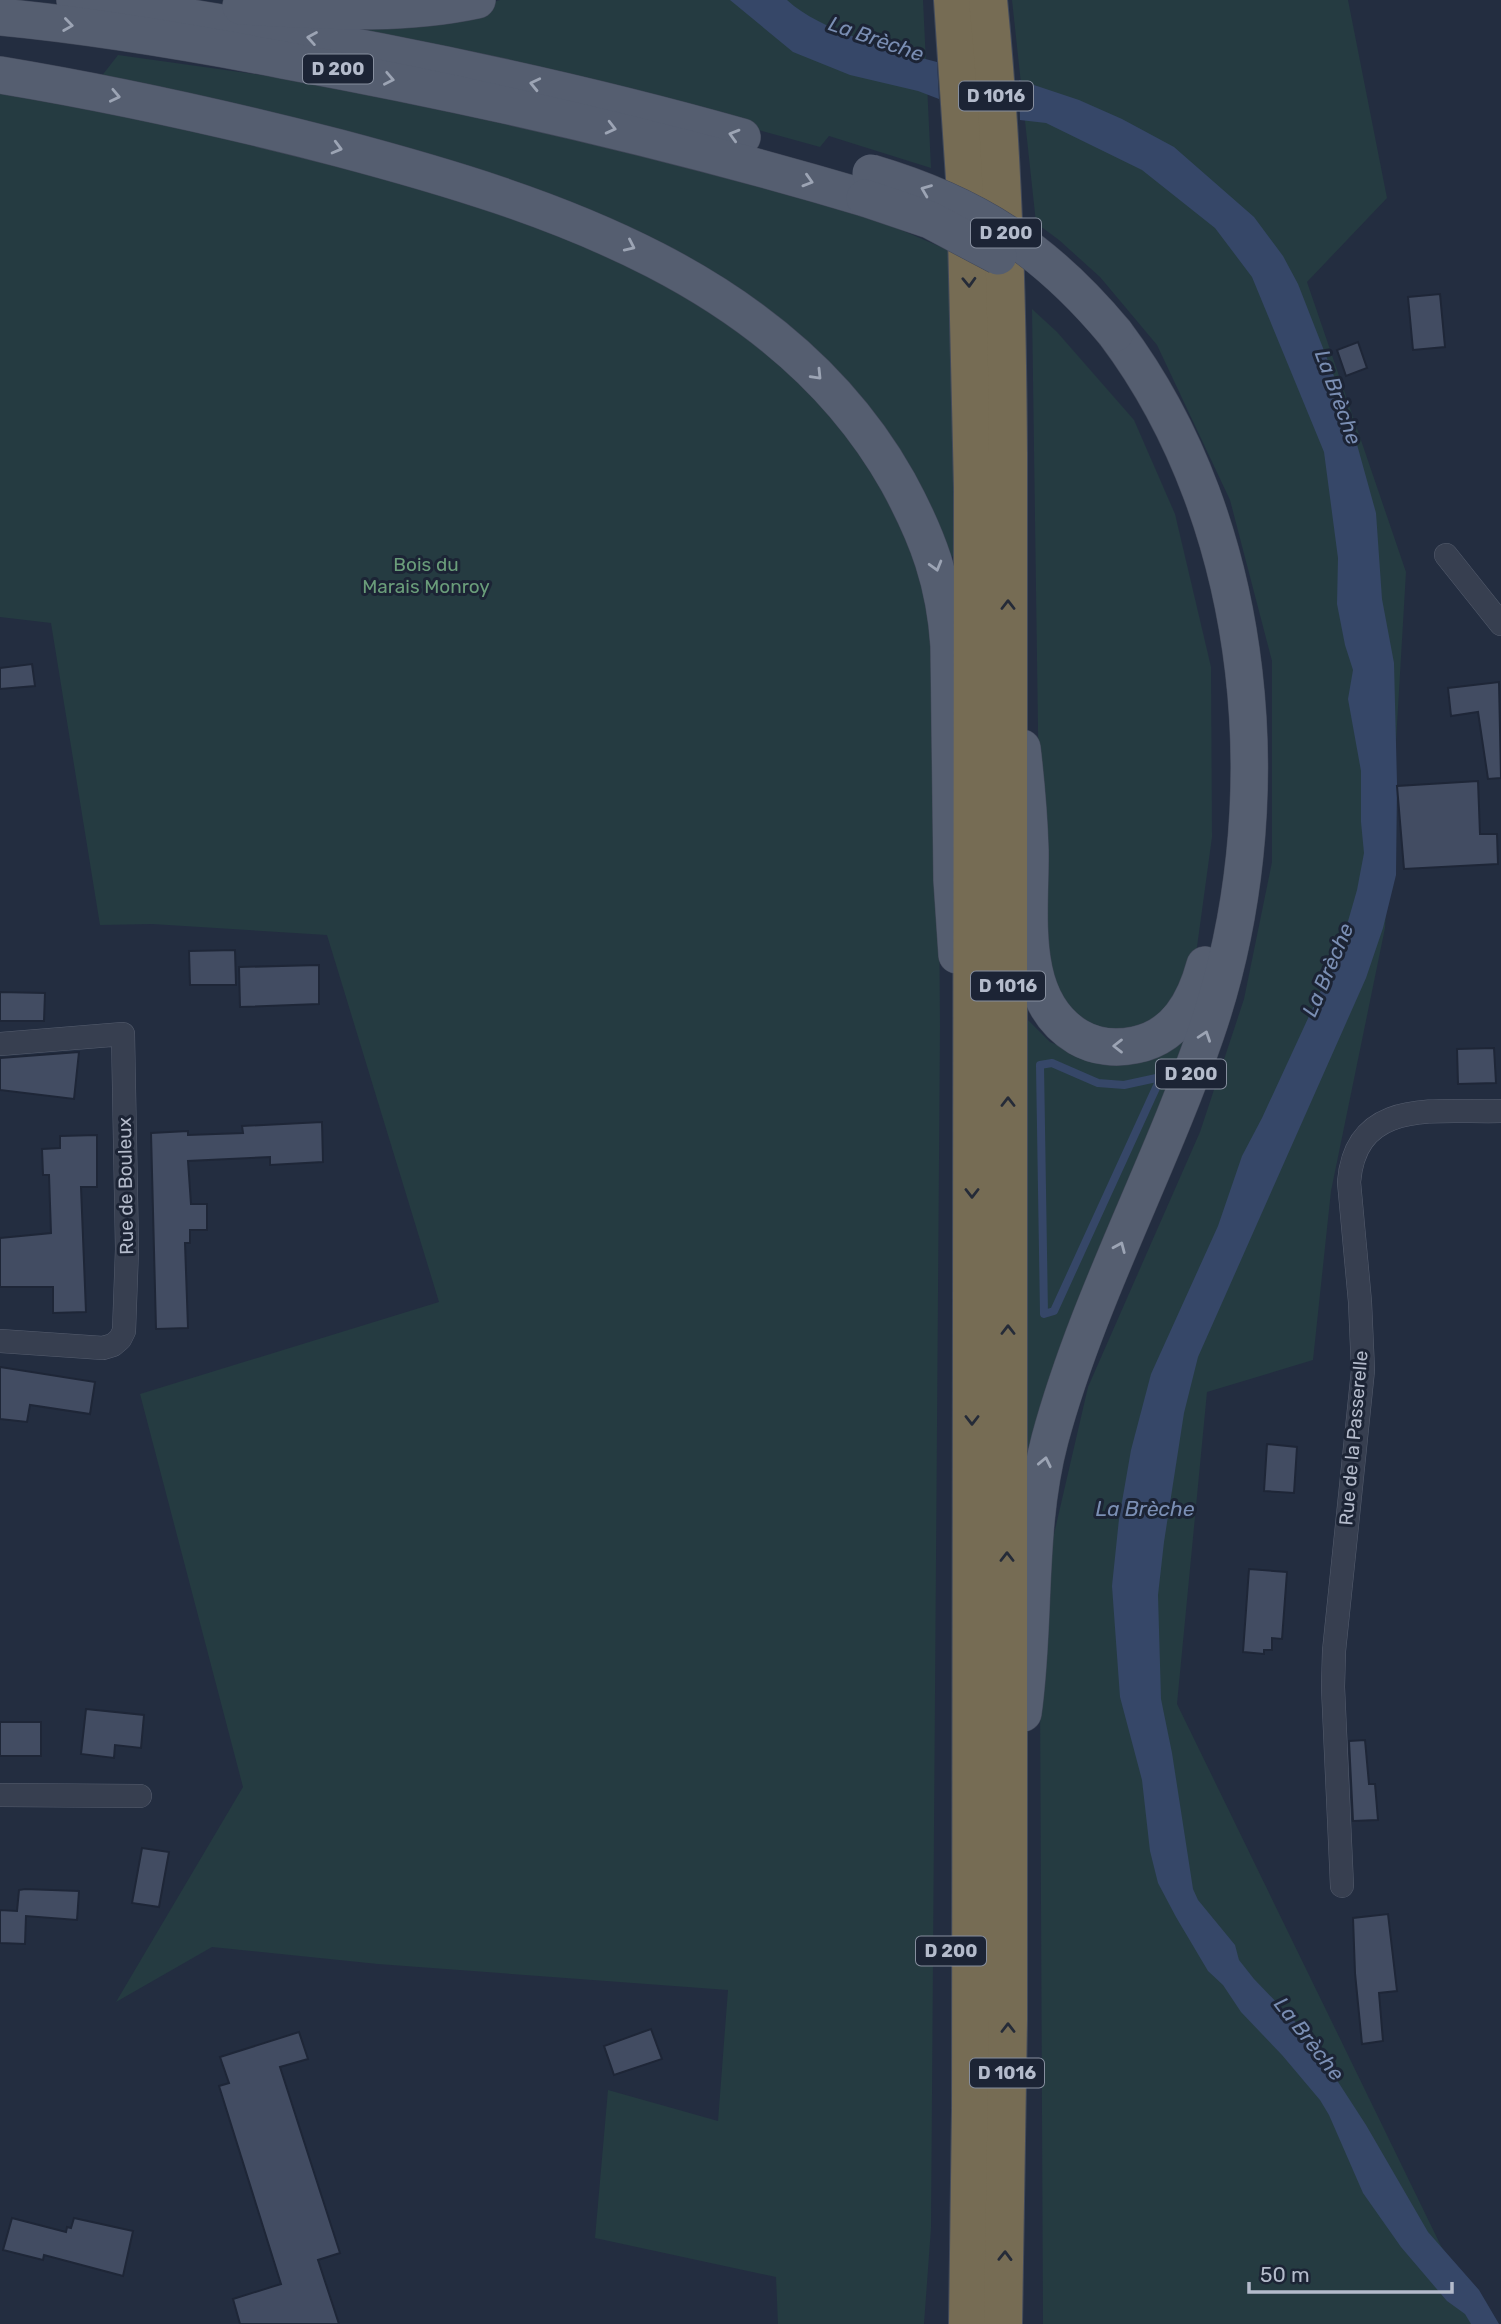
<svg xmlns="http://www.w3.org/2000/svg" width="1501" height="2324" viewBox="0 0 1501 2324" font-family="Rubik,sans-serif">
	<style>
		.green { fill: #253b41 }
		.water { fill: #364768 }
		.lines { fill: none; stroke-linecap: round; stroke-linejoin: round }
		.stream { stroke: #364768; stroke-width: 8 }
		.building { fill: #424c62; stroke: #1e2637; stroke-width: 2 }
		.street-casing { stroke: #555d6e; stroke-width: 24 }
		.primary-casing { stroke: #414859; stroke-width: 38 }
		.highway-casing { stroke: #424a5b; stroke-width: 40 }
		.street { stroke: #373f50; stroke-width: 23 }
		.primary { stroke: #555e70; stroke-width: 37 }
		.highway { stroke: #766c54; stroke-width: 38 }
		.primary-bridge-casing { stroke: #414859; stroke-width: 38; stroke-linecap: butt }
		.primary-bridge { stroke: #555e70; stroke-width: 37 }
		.oneway { stroke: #9ca4b4 }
		.oneway2 { stroke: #252b38 }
		.labels { text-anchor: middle; stroke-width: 6; stroke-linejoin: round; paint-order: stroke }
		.shield { fill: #1c2435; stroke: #868e9e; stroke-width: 2 }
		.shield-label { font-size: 18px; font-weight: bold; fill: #b4bbcb }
		.park-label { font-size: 19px; fill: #6a9d7a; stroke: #1c2435 }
		.street-label { font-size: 19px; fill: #b4bbcb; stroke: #1c2435 }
		.water-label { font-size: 21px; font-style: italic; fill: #7a8eb3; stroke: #1c2435 }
	</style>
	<rect width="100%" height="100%" fill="#232d40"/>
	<g class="green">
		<polygon points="500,0 923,0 931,168 829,136 820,147 555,74 309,25 434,20"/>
		<polygon points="1012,0 1348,0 1387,198 1307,282 1406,572 1385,928 1331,1191 1313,1360 1207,1392 1177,1704 1479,2324 1043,2324 1040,1692 1051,1547 1088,1387 1200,1132 1244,999 1272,862 1272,661 1230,500 1157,345 1100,277 1059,240 1036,223"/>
		<polygon points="118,55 305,81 803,188 955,253 958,557 948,556 899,460 639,237 97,82"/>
		<polygon points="0,90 375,169 614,250 752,334 815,396 888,488 937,619 940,1026 931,2228 924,2324 778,2324 776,2277 595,2238 608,2090 718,2121 728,1990 378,1964 212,1947 116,2002 243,1787 140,1394 439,1302 327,935 152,924 100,925 51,623 0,617"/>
		<polygon points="1032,309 1057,332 1134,420 1175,514 1211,667 1212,837 1197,947 1180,1001 1142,1029 1109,1034 1066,1018 1041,938"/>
		<polygon points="1026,1018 1050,1042 1104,1065 1149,1061 1188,1031 1054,1379 1026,1464"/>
	</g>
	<g class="water">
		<path d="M730 0H787C820 31 893 50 937 62L939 99 918 91 850 75 793 52Z"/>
		<polygon points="1019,80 1079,100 1122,119 1174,147 1254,217 1283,256 1298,284 1348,412 1376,513 1382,599 1394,663 1397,784 1396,875 1383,928 1366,978 1198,1357 1184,1413 1164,1542 1158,1595 1161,1699 1172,1753 1193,1889 1198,1900 1235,1945 1239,1960 1254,1979 1307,2034 1366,2125 1428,2232 1479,2290 1499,2324 1471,2324 1465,2314 1447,2301 1401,2247 1363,2193 1329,2115 1320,2100 1282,2055 1241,2012 1223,1985 1208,1971 1176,1917 1158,1883 1150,1851 1142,1780 1120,1697 1112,1586 1119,1519 1131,1450 1151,1374 1218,1226 1242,1156 1262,1118 1340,949 1357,890 1364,853 1361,822 1361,771 1348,699 1353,670 1345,645 1337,604 1338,558 1324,452 1252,277 1215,228 1142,170 1046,123 1020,120"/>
	</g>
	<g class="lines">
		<polygon class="stream" points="1052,1063 1098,1083 1124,1085 1161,1077 1054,1311 1044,1314 1040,1065"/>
	</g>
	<g class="building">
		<polygon points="1440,294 1445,347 1413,350 1408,297"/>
		<polygon points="1358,342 1367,368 1346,376 1337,350"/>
		<polygon points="32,664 35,686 0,689 0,668"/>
		<polygon points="1499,682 1501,778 1488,779 1478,712 1451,716 1448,688"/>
		<polygon points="1478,781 1480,834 1497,834 1498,864 1404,869 1397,786"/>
		<polygon points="235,950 236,985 190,985 189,951"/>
		<polygon points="319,965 319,1004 240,1007 239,967"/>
		<polygon points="0,992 45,993 44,1021 0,1021"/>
		<polygon points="1494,1048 1496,1083 1458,1084 1457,1049"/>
		<polygon points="79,1052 74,1099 0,1090 0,1058"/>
		<polygon points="322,1122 323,1162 270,1165 270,1157 188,1161 191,1204 207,1204 207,1230 190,1230 190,1243 185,1243 188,1328 156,1329 151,1133 188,1131 188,1135 243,1133 242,1126"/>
		<polygon points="97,1135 97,1187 81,1187 86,1312 53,1313 53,1287 0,1287 0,1238 51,1233 49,1175 43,1175 42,1149 60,1148 60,1136"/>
		<polygon points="0,1367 95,1382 90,1414 30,1405 27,1422 0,1419"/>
		<polygon points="1267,1444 1297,1447 1294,1493 1264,1491"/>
		<polygon points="1249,1569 1287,1572 1282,1639 1272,1638 1272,1650 1264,1650 1264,1654 1243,1652"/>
		<polygon points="86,1709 144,1715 141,1748 115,1745 114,1758 81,1754"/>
		<rect x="0" y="1722" width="41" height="34"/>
		<polygon points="1365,1740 1369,1784 1375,1784 1378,1820 1353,1821 1349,1741"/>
		<polygon points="142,1848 169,1852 159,1907 132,1903"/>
		<polygon points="25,1889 79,1891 77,1920 26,1916 25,1944 0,1943 0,1910 17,1911 19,1890"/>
		<polygon points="1388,1914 1397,1991 1379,1993 1383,2041 1362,2044 1355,1973 1353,1918"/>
		<polygon points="651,2029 662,2059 614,2075 604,2046"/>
		<polygon points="299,2032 308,2059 280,2067 340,2253 318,2260 339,2324 240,2324 233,2299 281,2284 219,2086 229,2083 220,2057"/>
		<polygon points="12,2218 66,2232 67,2227 71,2228 74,2218 133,2231 123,2276 44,2255 43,2260 3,2250"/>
	</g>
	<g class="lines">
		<defs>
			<g id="street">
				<polyline points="1446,555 1501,624"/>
				<polyline points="0,1044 123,1034 127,1249 124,1331 120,1339 113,1345 103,1348 0,1341"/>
				<polyline points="0,1795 140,1796"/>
				<path d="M1342 1886 1333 1687 1334 1651 1363 1370 1360 1302 1349 1182C1356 1096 1438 1113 1501 1111"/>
			</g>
			<g id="primary">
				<path d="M75 0C300 33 523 75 742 137"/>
				<path d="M241 6C320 10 398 17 477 0"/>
				<path d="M0 17C95 26 189 42 283 60 479 96 673 141 865 198"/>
				<path d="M0 75C114 94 227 119 339 148 550 204 784 279 898 482 928 537 945 583 949 646L952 880 957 955"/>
				<path d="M1022 748C1026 782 1029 816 1030 850 1031 912 1016 1000 1078 1037 1095 1047 1116 1049 1135 1045 1176 1037 1195 1002 1205 965"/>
				<path d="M1023 1713C1036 1622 1026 1529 1050 1439 1088 1299 1159 1170 1206 1033 1283 809 1260 526 1115 333"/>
			</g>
			<g id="highway">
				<polyline points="953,0 966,193 973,488 971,2109 968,2324"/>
				<path d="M988 0C1003 150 1007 302 1008 453V2020L1003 2324"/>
			</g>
		</defs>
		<use href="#street" class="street-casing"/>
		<use href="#primary" class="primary-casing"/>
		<use href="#highway" class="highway-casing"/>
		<use href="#street" class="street"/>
		<use href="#primary" class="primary"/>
		<use href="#highway" class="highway"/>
		<defs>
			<g id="primary-bridge">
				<path d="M871 173C976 204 1045 249 1115 333"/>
				<polyline points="865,198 930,220 998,256"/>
			</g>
		</defs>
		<use href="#primary-bridge" class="primary-bridge-casing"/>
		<use href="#primary-bridge" class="primary-bridge"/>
	</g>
	<defs><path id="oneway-chevron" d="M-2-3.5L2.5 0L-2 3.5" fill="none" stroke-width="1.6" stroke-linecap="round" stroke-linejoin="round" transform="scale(1.75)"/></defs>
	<g class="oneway">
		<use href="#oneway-chevron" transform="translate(68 25) rotate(8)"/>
		<use href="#oneway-chevron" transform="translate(312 38) rotate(-170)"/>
		<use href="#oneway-chevron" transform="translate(389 79) rotate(11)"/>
		<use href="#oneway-chevron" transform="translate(535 84) rotate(-167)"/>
		<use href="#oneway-chevron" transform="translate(115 96) rotate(12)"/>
		<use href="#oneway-chevron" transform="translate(611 128) rotate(14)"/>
		<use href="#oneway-chevron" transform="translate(734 135) rotate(-164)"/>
		<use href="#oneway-chevron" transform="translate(337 148) rotate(15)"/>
		<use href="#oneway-chevron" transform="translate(808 181) rotate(17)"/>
		<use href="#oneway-chevron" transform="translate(926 190) rotate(-158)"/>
		<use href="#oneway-chevron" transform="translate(630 246) rotate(25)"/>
		<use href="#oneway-chevron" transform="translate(817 375) rotate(46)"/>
		<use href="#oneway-chevron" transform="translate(936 566) rotate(74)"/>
		<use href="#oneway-chevron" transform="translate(1205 1036) rotate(-71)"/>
		<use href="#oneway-chevron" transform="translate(1118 1046) rotate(-180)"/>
		<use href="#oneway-chevron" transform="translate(1120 1247) rotate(-67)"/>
		<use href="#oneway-chevron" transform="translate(1045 1462) rotate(-78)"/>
	</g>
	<g class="oneway2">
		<use href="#oneway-chevron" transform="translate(969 282) rotate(88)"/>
		<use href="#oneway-chevron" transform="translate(1008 605) rotate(-90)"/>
		<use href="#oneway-chevron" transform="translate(1008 1102) rotate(-90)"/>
		<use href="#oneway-chevron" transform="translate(972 1193) rotate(90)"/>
		<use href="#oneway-chevron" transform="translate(1008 1330) rotate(-90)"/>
		<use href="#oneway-chevron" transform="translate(972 1420) rotate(90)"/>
		<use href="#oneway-chevron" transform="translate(1007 1557) rotate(-90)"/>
		<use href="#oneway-chevron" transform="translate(1008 2028) rotate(-90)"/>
		<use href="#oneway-chevron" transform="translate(1005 2256) rotate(-89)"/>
	</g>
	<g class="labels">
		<g class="shield">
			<rect x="303" y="54.5" width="70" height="29" rx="5"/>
			<rect x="959" y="81.5" width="74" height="29" rx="5"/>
			<rect x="971" y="218.5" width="70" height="29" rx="5"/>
			<rect x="971" y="971.5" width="74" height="29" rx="5"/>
			<rect x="1156" y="1059.5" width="70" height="29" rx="5"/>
			<rect x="916" y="1936.5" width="70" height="29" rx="5"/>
			<rect x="970" y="2058.5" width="74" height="29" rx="5"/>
		</g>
		<g class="shield-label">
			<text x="338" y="75">D 200</text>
			<text x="996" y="102">D 1016</text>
			<text x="1006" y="239">D 200</text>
			<text x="1008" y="992">D 1016</text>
			<text x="1191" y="1080">D 200</text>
			<text x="951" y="1957">D 200</text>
			<text x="1007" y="2079">D 1016</text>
		</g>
		<g class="park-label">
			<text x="426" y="571">Bois du<tspan x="426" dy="22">Marais Monroy</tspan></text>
		</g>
		<g class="street-label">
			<text transform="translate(125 1186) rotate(-91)" y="7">Rue de Bouleux</text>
			<text transform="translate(1353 1438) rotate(-85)" y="7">Rue de la Passerelle</text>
		</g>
		<g class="water-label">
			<text transform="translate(876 39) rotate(19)" y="7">La Brèche</text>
			<text transform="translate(1338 397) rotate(70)" y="7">La Brèche</text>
			<text transform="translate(1328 970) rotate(-67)" y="7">La Brèche</text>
			<text x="1145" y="1516">La Brèche</text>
			<text transform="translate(1309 2039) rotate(52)" y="7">La Brèche</text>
		</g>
	</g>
	<path d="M1249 2282v10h203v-10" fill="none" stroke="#b4bbcb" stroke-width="3.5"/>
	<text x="1260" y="2282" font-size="21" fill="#b4bbcb" stroke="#1c2435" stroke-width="5" paint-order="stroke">50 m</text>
</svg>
